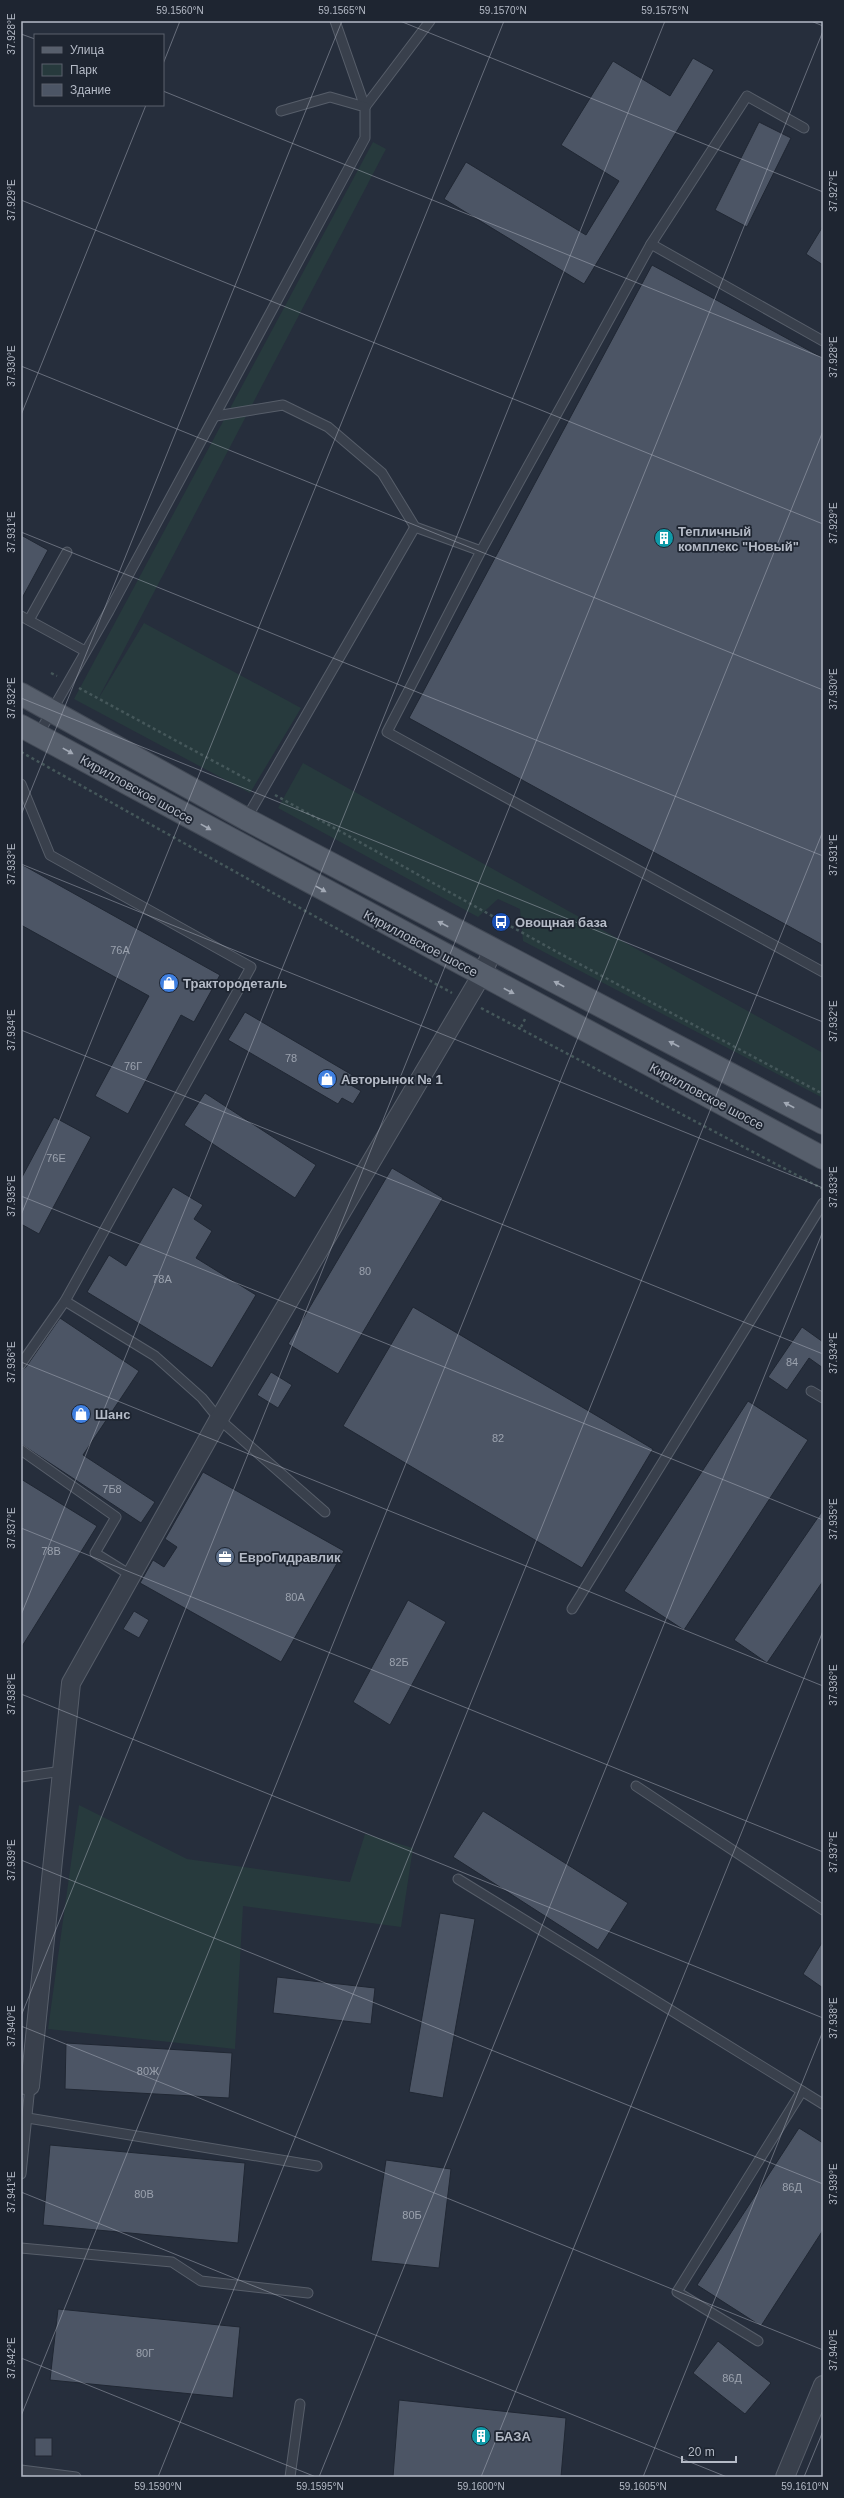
<svg xmlns="http://www.w3.org/2000/svg" width="844" height="2498" viewBox="0 0 844 2498" font-family="Arial,sans-serif">
	<style>
		.green { fill: #273a3d }
		.building { fill: #4c5565; stroke: #202733 }
		.lines { fill: none; stroke-linecap: round; stroke-linejoin: round }
		.service-casing { stroke: #575e6a; stroke-width: 11 }
		.minor-casing { stroke: #575e6a; stroke-width: 20 }
		.primary-casing { stroke: #424955; stroke-width: 24 }
		.path { stroke: #45575a; stroke-width: 2.5; stroke-dasharray: 3 3; stroke-linecap: butt }
		.service { stroke: #39404c; stroke-width: 9 }
		.minor { stroke: #39404c; stroke-width: 18 }
		.primary { stroke: #575f6c; stroke-width: 22 }
		.oneway { fill: #a2a9b5 }
		.ticks { fill: none; stroke: #b5bbc7; stroke-width: 1; stroke-opacity: 0.45 }
		.labels { text-anchor: middle; stroke-width: 3.5; stroke-linejoin: round; paint-order: stroke }
		.number-label { font-size: 11px; fill: #9ba2ae }
		.poi-label { font-size: 13px; font-weight: bold; fill: #b5bbc7; stroke: #1e2531; text-anchor: start }
		.street-label { font-size: 13px; fill: #b5bbc7; stroke: #1e2531 }
		.neatline { fill: none; stroke: #b5bbc7; stroke-width: 1.5 }
		.ticks-label { font-size: 10px; text-anchor: middle; fill: #b5bbc7 }
	</style>
	<rect width="100%" height="100%" fill="#262e3c"/>
	<g class="green">
		<polygon points="373,142 386,149 97,701 144,623 301,708 250,793 74,699"/>
		<polygon points="303,763 823,1053 823,1098 523,941 520,909 498,899 478,917 278,808"/>
		<polygon points="79,1805 187,1859 350,1882 365,1834 413,1848 401,1927 243,1906 235,2049 48,2029"/>
	</g>
	<g class="building">
		<polygon points="693,58 714,70 584,284 444,199 466,162 586,235 619,181 561,145 613,61 670,96"/>
		<polygon points="759,122 791,138 747,227 715,210"/>
		<polygon points="823,226 823,265 806,254"/>
		<polygon points="652,265 823,358 823,945 409,718"/>
		<polygon points="21,535 48,550 21,600"/>
		<polygon points="21,864 220,975 194,1022 181,1015 128,1114 95,1096 149,996 21,925"/>
		<polygon points="245,1012 354,1076 349,1084 361,1091 353,1104 342,1098 338,1104 228,1040"/>
		<polygon points="205,1093 316,1165 295,1198 184,1125"/>
		<polygon points="54,1117 91,1137 39,1234 21,1224 21,1179"/>
		<polygon points="392,1168 443,1198 338,1374 288,1344"/>
		<polygon points="173,1187 203,1205 194,1219 212,1231 196,1258 256,1295 212,1368 87,1292 109,1255 126,1266"/>
		<polygon points="413,1307 653,1449 582,1568 343,1426"/>
		<polygon points="60,1318 139,1371 83,1455 155,1502 141,1523 21,1444 21,1370 26,1367"/>
		<polygon points="802,1327 823,1342 823,1368 809,1358 787,1390 768,1377"/>
		<polygon points="271,1372 292,1385 278,1408 257,1395"/>
		<polygon points="748,1401 808,1440 684,1630 624,1591"/>
		<polygon points="203,1472 344,1551 281,1662 140,1583 153,1560 164,1567 177,1547 165,1539"/>
		<polygon points="21,1479 97,1526 21,1648"/>
		<polygon points="823,1510 823,1581 767,1663 734,1640"/>
		<polygon points="408,1600 446,1622 390,1725 353,1702"/>
		<polygon points="134,1611 149,1620 139,1638 123,1629"/>
		<polygon points="483,1811 628,1903 598,1950 453,1857"/>
		<polygon points="440,1913 475,1919 443,2098 409,2092"/>
		<polygon points="823,1941 823,1988 803,1974"/>
		<polygon points="277,1977 375,1988 371,2024 273,2013"/>
		<polygon points="66,2043 232,2053 229,2098 65,2089"/>
		<polygon points="799,2128 823,2143 823,2230 761,2326 697,2285"/>
		<polygon points="50,2145 245,2163 238,2243 43,2225"/>
		<polygon points="386,2160 451,2169 439,2268 371,2261"/>
		<polygon points="58,2309 240,2327 233,2398 50,2380"/>
		<polygon points="718,2341 771,2383 745,2414 693,2373"/>
		<polygon points="399,2400 566,2418 561,2477 393,2477"/>
		<rect x="35" y="2438" width="17" height="18"/>
	</g>
	<g class="lines">
		<defs>
			<g id="service">
				<polyline points="335,21 365,107"/>
				<polyline points="365,107 430,21"/>
				<polyline points="804,128 747,96 651,244 481,551 387,732 823,972"/>
				<polyline points="651,244 823,341"/>
				<polyline points="216,416 283,405 328,427 382,473 415,527 481,551"/>
				<polyline points="21,616 85,651"/>
				<polyline points="29,620 67,552"/>
				<polyline points="38,735 109,611 365,138 365,107 330,97 281,111"/>
				<polyline points="21,784 50,855 251,967 65,1301 21,1364"/>
				<polyline points="246,819 415,527"/>
				<polyline points="65,1301 155,1356 202,1398 219,1419 325,1512"/>
				<polyline points="811,1391 823,1398"/>
				<polyline points="21,1450 116,1517 95,1553 132,1576"/>
				<polyline points="572,1609 823,1203"/>
				<polyline points="21,1777 62,1771"/>
				<polyline points="636,1786 823,1910"/>
				<polyline points="458,1879 823,2104"/>
				<polyline points="28,2118 317,2166"/>
				<polyline points="21,2174 30,2086"/>
				<polyline points="21,2248 172,2262 201,2281 308,2293"/>
				<polyline points="758,2341 677,2292 802,2091"/>
				<polyline points="21,2470 76,2477"/>
				<polyline points="290,2477 300,2404"/>
			</g>
			<g id="minor">
				<polyline points="21,2084 30,2086 71,1683 219,1419 481,976 493,950"/>
				<polyline points="785,2477 823,2385"/>
			</g>
			<g id="primary">
				<polyline points="21,694 246,819 823,1123"/>
				<polyline points="21,726 823,1158"/>
			</g>
		</defs>
		<use href="#service" class="service-casing"/>
		<use href="#minor" class="minor-casing"/>
		<use href="#primary" class="primary-casing"/>
		<g class="path">
			<polyline points="51,673 57,676"/>
			<polyline points="79,688 252,782"/>
			<polyline points="21,752 452,993"/>
			<polyline points="275,795 557,952 823,1094"/>
			<polyline points="481,1008 823,1189"/>
			<polyline points="521,1027 525,1019"/>
		</g>
		<use href="#service" class="service"/>
		<use href="#minor" class="minor"/>
		<use href="#primary" class="primary"/>
	</g>
	<defs><path id="oneway-solid" d="M-6-.8H1V-3.2L6.5 0L1 3.2V.8H-6Z"/></defs>
	<g class="oneway">
		<use href="#oneway-solid" transform="translate(68 751) rotate(29)"/>
		<use href="#oneway-solid" transform="translate(206 827) rotate(29)"/>
		<use href="#oneway-solid" transform="translate(321 889) rotate(29)"/>
		<use href="#oneway-solid" transform="translate(443 924) rotate(-152)"/>
		<use href="#oneway-solid" transform="translate(559 984) rotate(-152)"/>
		<use href="#oneway-solid" transform="translate(509 991) rotate(28)"/>
		<use href="#oneway-solid" transform="translate(674 1044) rotate(-152)"/>
		<use href="#oneway-solid" transform="translate(789 1105) rotate(-152)"/>
	</g>
	<path class="ticks" d="M400 21 823 192M811 21 823 26M21 34 35 39M163 64 180 21M163 91 823 358M21 200 823 524M21 366 823 690M21 415 146 105M21 532 823 856M21 698 823 1022M21 815 342 21M21 864 823 1188M21 1030 823 1354M21 1196 823 1520M21 1215 504 21M21 1362 823 1686M21 1528 823 1852M21 1615 665 21M21 1694 823 2018M21 1860 823 2184M21 2016 823 31M21 2026 823 2350M21 2192 727 2477M21 2358 316 2477M21 2416 823 431M158 2477 823 831M319 2477 823 1231M481 2477 823 1631M643 2477 823 2031M804 2477 823 2431"/>
	<defs>
		<symbol id="building-disc" viewBox="-11 -11 22 22"><circle r="9.5" fill="#0f9aa8" stroke="#1e2531"/><path d="M-4-6H4V6H1V3H-1V6H-4ZM-2.5-4.3h1.7v1.8h-1.7ZM.8-4.3h1.7v1.8H.8ZM-2.5-1h1.7V.8h-1.7ZM.8-1h1.7V.8H.8Z" fill="#fff"/></symbol>
		<symbol id="bus-disc" viewBox="-11 -11 22 22"><circle r="9.5" fill="#1a4fb4" stroke="#1e2531"/><path d="M-5-6H5V4H4V6H2V4H-2V6H-4V4H-5ZM-3.5-4V0h7V-4ZM-3.5 1.2v1.5H-2V1.2ZM2 1.2v1.5H3.5V1.2Z" fill="#fff"/></symbol>
		<symbol id="shop-disc" viewBox="-11 -11 22 22"><circle r="9.5" fill="#3f7fe0" stroke="#1e2531"/><path d="M-5-2.5h2.3a2.7 3.5 0 0 1 5.4 0H5L5.5 6h-11ZM-1.5-2.5h3a1.5 2.3 0 0 0-3 0Z" fill="#fff"/></symbol>
		<symbol id="office-disc" viewBox="-11 -11 22 22"><circle r="9.5" fill="#5c6f8a" stroke="#1e2531"/><path d="M-6-3h4V-5.5h4V-3h4V5H-6ZM-1-4.5V-3h2v-1.5ZM-6 0V1H6V0Z" fill="#fff"/></symbol>
	</defs>
	<g fill-rule="evenodd">
		<use href="#building-disc" x="653" y="527" width="22" height="22"/>
		<use href="#bus-disc" x="490" y="911" width="22" height="22"/>
		<use href="#shop-disc" x="158" y="972" width="22" height="22"/>
		<use href="#shop-disc" x="316" y="1068" width="22" height="22"/>
		<use href="#shop-disc" x="70" y="1403" width="22" height="22"/>
		<use href="#office-disc" x="214" y="1546" width="22" height="22"/>
		<use href="#building-disc" x="470" y="2425" width="22" height="22"/>
	</g>
	<g class="labels">
		<g class="number-label">
			<text x="120" y="954">76А</text>
			<text x="291" y="1062">78</text>
			<text x="133" y="1070">76Г</text>
			<text x="56" y="1162">76Е</text>
			<text x="365" y="1275">80</text>
			<text x="162" y="1283">78А</text>
			<text x="792" y="1366">84</text>
			<text x="498" y="1442">82</text>
			<text x="112" y="1493">7Б8</text>
			<text x="51" y="1555">78В</text>
			<text x="295" y="1601">80А</text>
			<text x="399" y="1666">82Б</text>
			<text x="148" y="2075">80Ж</text>
			<text x="792" y="2191">86Д</text>
			<text x="144" y="2198">80В</text>
			<text x="412" y="2219">80Б</text>
			<text x="145" y="2357">80Г</text>
			<text x="732" y="2382">86Д</text>
		</g>
		<g class="poi-label">
			<text x="678" y="536">Тепличный<tspan x="678" dy="15">комплекс "Новый"</tspan></text>
			<text x="515" y="927">Овощная база</text>
			<text x="183" y="988">Трактородеталь</text>
			<text x="341" y="1084">Авторынок № 1</text>
			<text x="95" y="1419">Шанс</text>
			<text x="239" y="1562">ЕвроГидравлик</text>
			<text x="495" y="2441">БАЗА</text>
		</g>
		<g class="street-label">
			<text transform="translate(137 789) rotate(29)" y="5">Кирилловское шоссе</text>
			<text transform="translate(421 943) rotate(28)" y="5">Кирилловское шоссе</text>
			<text transform="translate(707 1096) rotate(28)" y="5">Кирилловское шоссе</text>
		</g>
	</g>
	<rect width="844" height="2498" fill="none" stroke="#1e2531" stroke-width="44"/>
	<rect x="34" y="34" width="130" height="72" fill="#1e2531" stroke="#5a616d"/>
	<rect x="42" y="47" width="20" height="6" fill="#575f6c" stroke="#5a616d"/>
	<text x="70" y="54" font-size="12" fill="#b5bbc7">Улица</text>
	<rect x="42" y="64" width="20" height="12" fill="#273a3d" stroke="#5a616d"/>
	<text x="70" y="74" font-size="12" fill="#b5bbc7">Парк</text>
	<rect x="42" y="84" width="20" height="12" fill="#4c5565" stroke="#5a616d"/>
	<text x="70" y="94" font-size="12" fill="#b5bbc7">Здание</text>
	<path d="M682 2456v6h54v-6" fill="none" stroke="#b5bbc7" stroke-width="2"/>
	<text x="688" y="2456" font-size="12" fill="#b5bbc7" stroke="#1e2531" stroke-width="3" paint-order="stroke">20 m</text>
	<rect x="22" y="22" width="800" height="2454" class="neatline"/>
	<g class="ticks-label">
		<text x="180" y="14">59.1560°N</text>
		<text x="342" y="14">59.1565°N</text>
		<text x="503" y="14">59.1570°N</text>
		<text x="665" y="14">59.1575°N</text>
		<text transform="translate(11 34) rotate(-90)" y="4">37.928°E</text>
		<text transform="translate(833 191) rotate(-90)" y="4">37.927°E</text>
		<text transform="translate(11 200) rotate(-90)" y="4">37.929°E</text>
		<text transform="translate(833 357) rotate(-90)" y="4">37.928°E</text>
		<text transform="translate(11 366) rotate(-90)" y="4">37.930°E</text>
		<text transform="translate(833 523) rotate(-90)" y="4">37.929°E</text>
		<text transform="translate(11 532) rotate(-90)" y="4">37.931°E</text>
		<text transform="translate(833 689) rotate(-90)" y="4">37.930°E</text>
		<text transform="translate(11 698) rotate(-90)" y="4">37.932°E</text>
		<text transform="translate(833 855) rotate(-90)" y="4">37.931°E</text>
		<text transform="translate(11 864) rotate(-90)" y="4">37.933°E</text>
		<text transform="translate(833 1021) rotate(-90)" y="4">37.932°E</text>
		<text transform="translate(11 1030) rotate(-90)" y="4">37.934°E</text>
		<text transform="translate(833 1187) rotate(-90)" y="4">37.933°E</text>
		<text transform="translate(11 1196) rotate(-90)" y="4">37.935°E</text>
		<text transform="translate(833 1353) rotate(-90)" y="4">37.934°E</text>
		<text transform="translate(11 1362) rotate(-90)" y="4">37.936°E</text>
		<text transform="translate(833 1519) rotate(-90)" y="4">37.935°E</text>
		<text transform="translate(11 1528) rotate(-90)" y="4">37.937°E</text>
		<text transform="translate(833 1685) rotate(-90)" y="4">37.936°E</text>
		<text transform="translate(11 1694) rotate(-90)" y="4">37.938°E</text>
		<text transform="translate(833 1852) rotate(-90)" y="4">37.937°E</text>
		<text transform="translate(11 1860) rotate(-90)" y="4">37.939°E</text>
		<text transform="translate(833 2018) rotate(-90)" y="4">37.938°E</text>
		<text transform="translate(11 2026) rotate(-90)" y="4">37.940°E</text>
		<text transform="translate(833 2184) rotate(-90)" y="4">37.939°E</text>
		<text transform="translate(11 2192) rotate(-90)" y="4">37.941°E</text>
		<text transform="translate(833 2350) rotate(-90)" y="4">37.940°E</text>
		<text transform="translate(11 2358) rotate(-90)" y="4">37.942°E</text>
		<text x="158" y="2490">59.1590°N</text>
		<text x="320" y="2490">59.1595°N</text>
		<text x="481" y="2490">59.1600°N</text>
		<text x="643" y="2490">59.1605°N</text>
		<text x="805" y="2490">59.1610°N</text>
	</g>
</svg>
